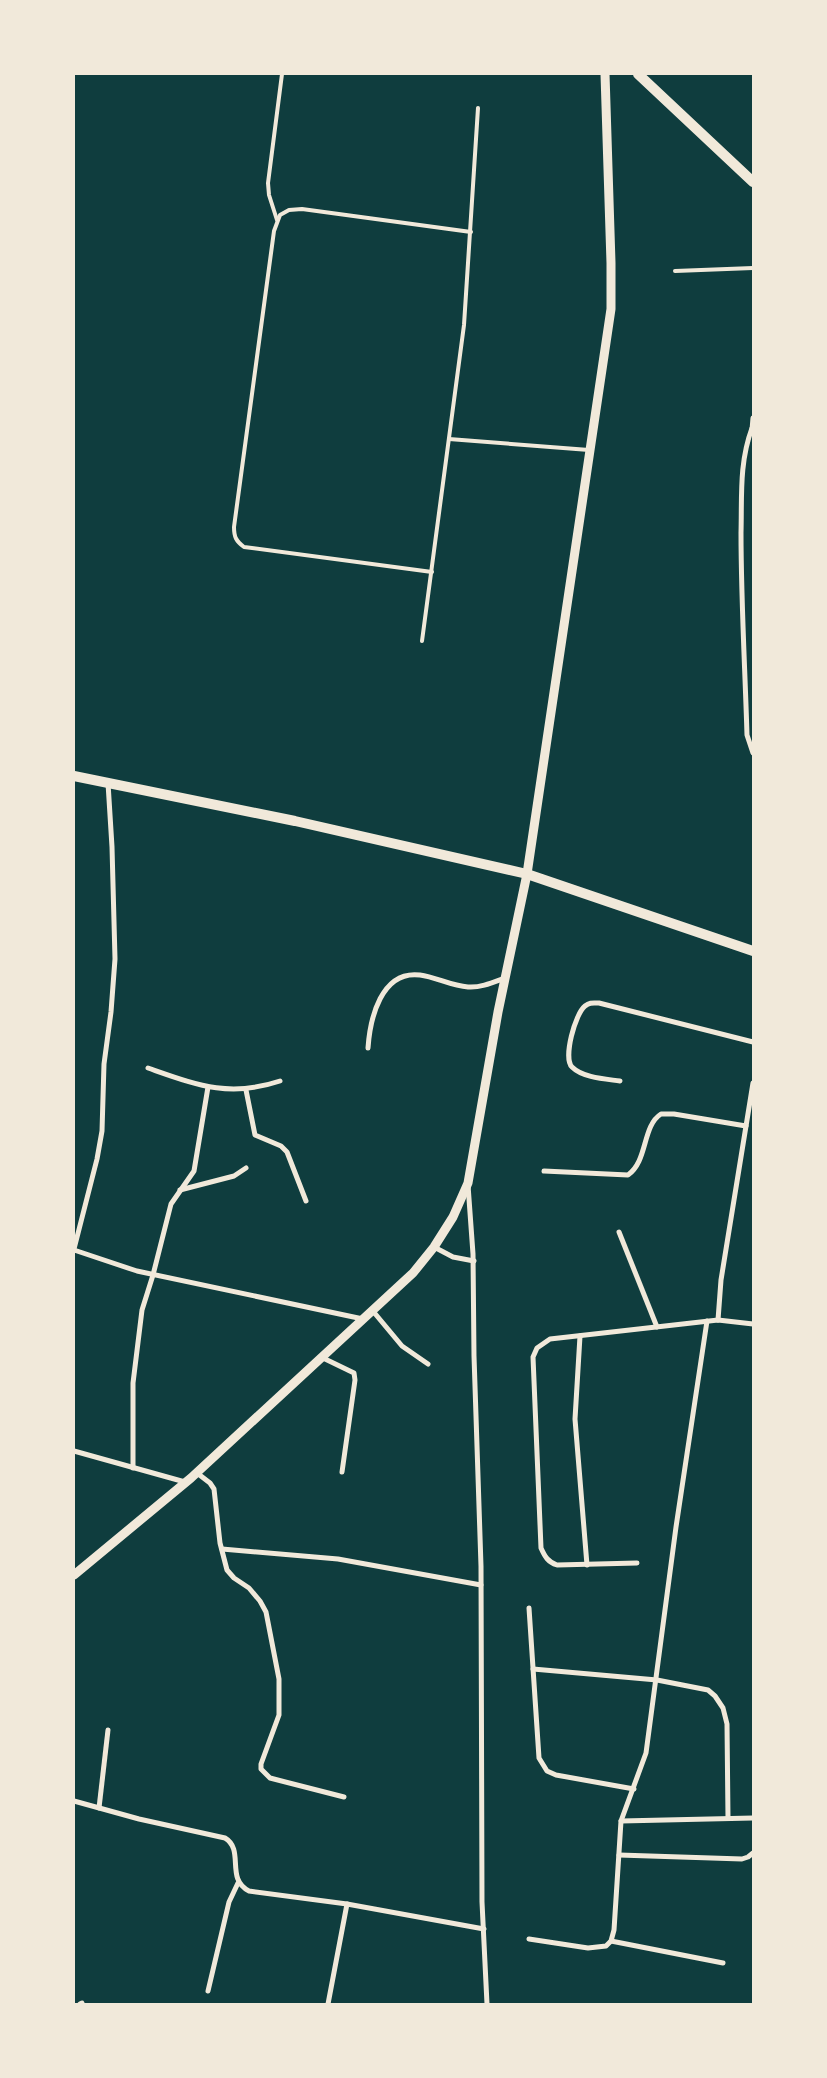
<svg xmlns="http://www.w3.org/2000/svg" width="827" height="2078" viewBox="0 0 827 2078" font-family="'Exo 2',sans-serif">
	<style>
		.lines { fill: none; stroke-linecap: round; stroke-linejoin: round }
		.service { stroke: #f1e9da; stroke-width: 4 }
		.minor { stroke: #f1e9da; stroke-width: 5 }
		.tertiary { stroke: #f1e9da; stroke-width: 9 }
		.secondary { stroke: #f1e9da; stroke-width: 10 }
	</style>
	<rect width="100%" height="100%" fill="#0f3d3e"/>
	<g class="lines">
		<g class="service">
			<polyline points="277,220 269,195 268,183 282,74"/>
			<polyline points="675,271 753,268"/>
			<polyline points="449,439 589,450"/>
			<path d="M432 572 244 547C236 541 234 537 234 527L274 231 280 215 289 210 302 209 471 232"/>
			<polyline points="422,641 464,325 478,108"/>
		</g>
		<g class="minor">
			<path d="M752 428C739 463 742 497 741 533 741 600 745 668 747 735L753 753"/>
			<polyline points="752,430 753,418"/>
			<path d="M368 1048C370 1019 381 970 420 975 436 977 451 986 468 987 481 988 494 982 505 978"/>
			<path d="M148 1068C197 1085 229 1098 280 1081"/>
			<path d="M620 1081C606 1079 583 1078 572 1067 563 1058 575 1014 585 1006 590 1002 593 1003 599 1003L753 1042"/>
			<polyline points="246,1090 255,1135 281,1146 287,1152 306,1201"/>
			<path d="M544 1171 628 1175C648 1161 642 1126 661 1114H674L746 1126"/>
			<polyline points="468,1185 473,1254 474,1356 481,1566 482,1902 487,2004"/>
			<polyline points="180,1190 234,1176 246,1168"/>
			<polyline points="619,1232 657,1327"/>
			<polyline points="434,1247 453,1257 474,1261"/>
			<polyline points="74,1249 97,1159 102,1131 104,1064 111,1012 115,959 112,847 108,783"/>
			<polyline points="74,1250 137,1271 363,1319"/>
			<polyline points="372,1310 402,1346 428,1364"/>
			<polyline points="718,1320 721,1280 753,1083"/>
			<polyline points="580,1336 575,1419 587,1565"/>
			<polyline points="323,1358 354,1373 355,1380 342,1472"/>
			<polyline points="74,1451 185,1482"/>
			<polyline points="133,1468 133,1383 142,1310 153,1275 171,1204 194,1171 208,1087"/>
			<polyline points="197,1473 210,1483 214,1489 220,1543 227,1570 234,1578 249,1588 260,1601 266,1612 279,1679 279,1715 261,1764 261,1769 270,1778 344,1797"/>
			<polyline points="222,1549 338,1559 481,1585"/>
			<path d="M637 1563 557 1565C548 1562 545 1557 541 1548L533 1357 537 1348 550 1339 718 1320 753 1324"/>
			<polyline points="529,1608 539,1758 547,1771 556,1775 634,1789"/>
			<polyline points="533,1669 657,1680 708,1690 715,1696 723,1708 727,1724 728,1818"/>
			<path d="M74 1801 139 1819 225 1838C245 1850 225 1879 249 1891L347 1904 484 1929"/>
			<polyline points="99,1808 108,1730"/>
			<polyline points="621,1821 753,1818"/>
			<polyline points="619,1855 742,1859 748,1857 753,1853"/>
			<polyline points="529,1939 588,1948 606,1946 611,1941 614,1930 621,1821 646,1753 676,1527 707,1321"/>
			<polyline points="611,1941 723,1963"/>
			<polyline points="208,1991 229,1902 238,1883"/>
			<polyline points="80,2004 82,2003"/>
			<polyline points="328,2004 347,1904"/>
		</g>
		<polyline class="tertiary" points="74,1575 191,1478 413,1273 434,1247 453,1217 468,1183 498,1012 527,874 611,309 611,263 605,74"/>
		<g class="secondary">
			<polyline points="638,74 753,182"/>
			<polyline points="74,776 295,821 527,874 753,951"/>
		</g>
	</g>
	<rect width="827" height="2078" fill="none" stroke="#f1e9da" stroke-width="150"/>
</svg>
